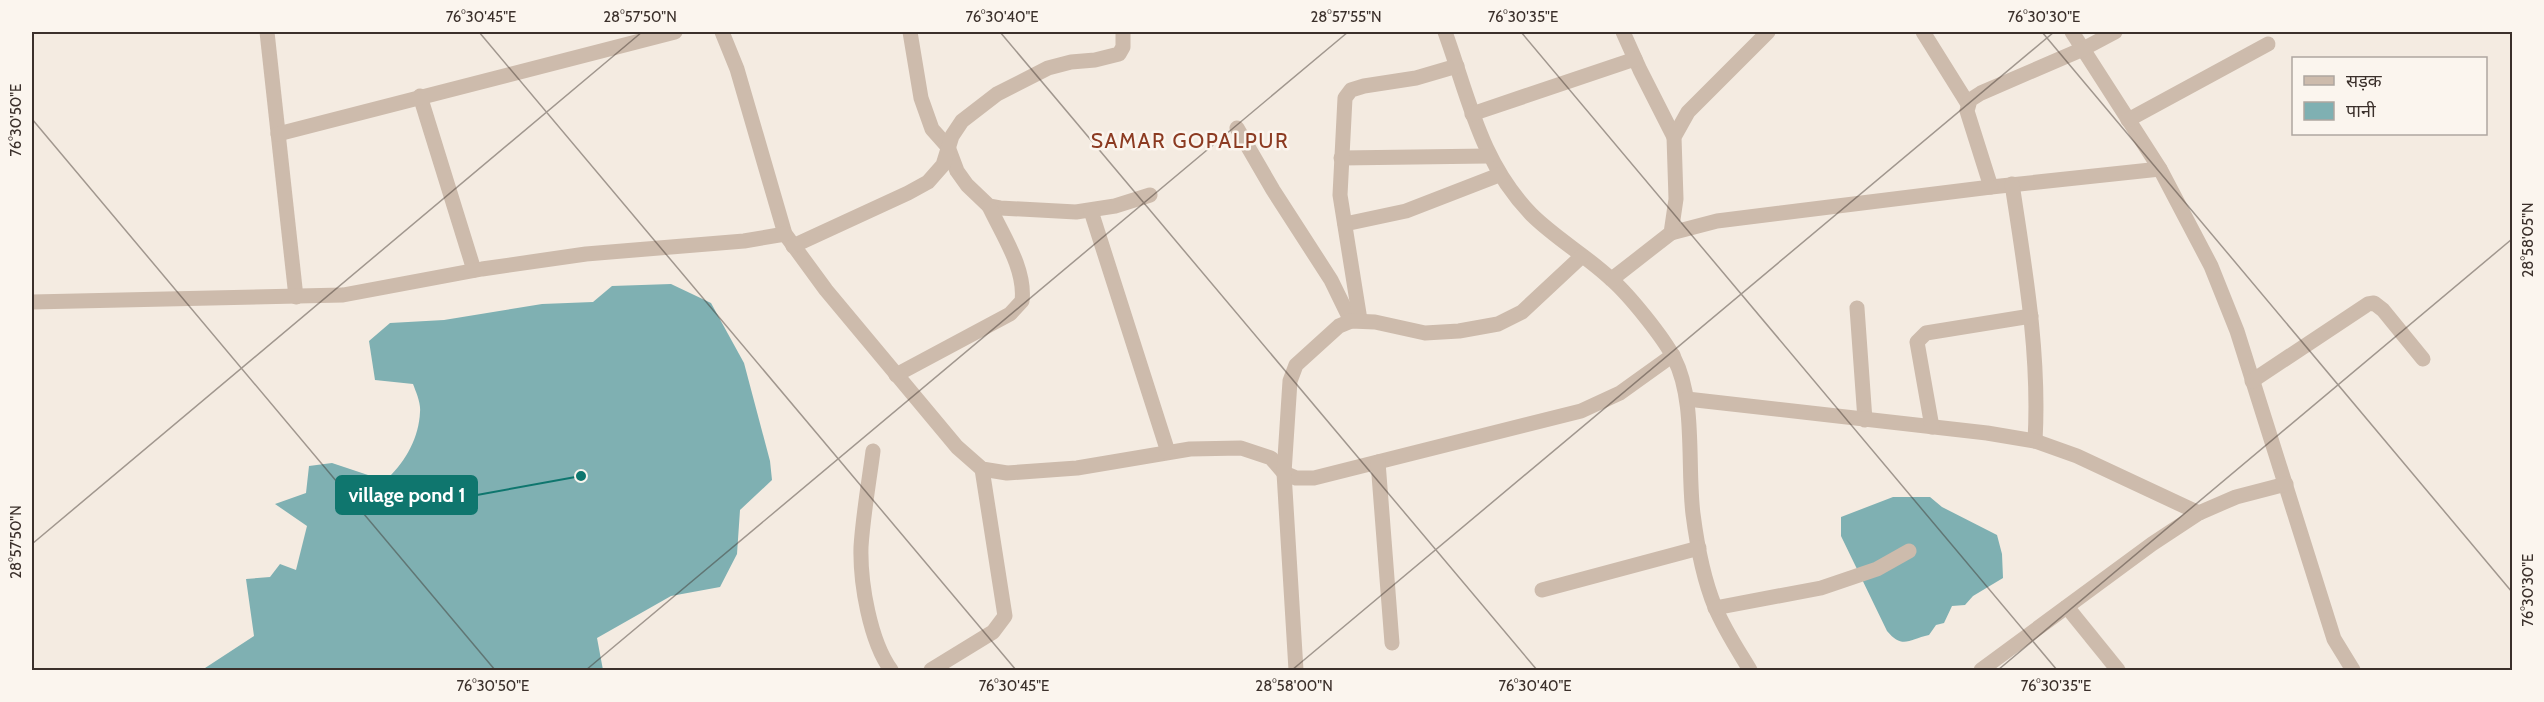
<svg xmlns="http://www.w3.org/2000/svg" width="2544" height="702" viewBox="0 0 2544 702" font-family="Cabin,'Noto Sans Devanagari',sans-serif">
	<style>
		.water { fill: #7fb0b2 }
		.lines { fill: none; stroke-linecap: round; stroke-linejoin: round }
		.minor { stroke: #cdbbac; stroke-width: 15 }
		.ticks { fill: none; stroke: #3b302b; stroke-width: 1.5; stroke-opacity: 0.45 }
		.labels { text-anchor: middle; stroke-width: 5; stroke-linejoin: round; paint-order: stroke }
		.quarter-label { font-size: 21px; letter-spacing: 1.5px; fill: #8c3b22; stroke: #fbf5ee }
		.leader { fill: none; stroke: #0f766e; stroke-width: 2 }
		.callout-dot { fill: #0f766e; stroke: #fbf5ee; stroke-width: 2 }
		.callout { fill: #0f766e; stroke: #0f766e; stroke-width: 2 }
		.callout-label { font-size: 20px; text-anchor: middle; font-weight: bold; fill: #fff }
		.neatline { fill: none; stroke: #3b302b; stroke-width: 2 }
		.ticks-label { font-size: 15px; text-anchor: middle; fill: #3b302b }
	</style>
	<rect width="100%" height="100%" fill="#f4ebe1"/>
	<g class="water">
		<path d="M671 284 711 303 744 363 770 461 772 480 740 510 737 554 720 587 671 596 597 638 603 670H202L254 636 246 579 270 577 280 564 296 570 307 526 275 504 306 493 309 466 332 463 368 475 388 478C406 461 419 437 420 412 421 403 416 392 413 384L375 380 369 341 390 323 444 320 542 304 593 302 612 286Z"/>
		<path d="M1893 497H1930L1942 507 1997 535 2002 554 2003 578 1973 596 1965 605 1952 606 1944 623 1936 625 1929 635C1909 639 1903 650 1887 631L1841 536V517Z"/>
	</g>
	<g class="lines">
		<g class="minor">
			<polyline points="267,32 296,297"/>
			<polyline points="722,32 737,69 785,234 826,290 957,447 982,469 1007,473 1077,468 1190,449 1241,448 1271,458 1284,473 1296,478 1314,478 1581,411 1620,393 1673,355"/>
			<polyline points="910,32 921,98 932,129 948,147 957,171 967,185 989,206 1000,208 1076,212 1115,206 1150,195"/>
			<path d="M1445 32C1469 98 1480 161 1531 214 1556 239 1587 256 1612 280 1630 296 1663 337 1674 358 1696 400 1687 466 1693 514 1697 545 1703 578 1715 607 1724 629 1738 650 1750 670"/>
			<polyline points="1623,32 1640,70 1674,137"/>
			<polyline points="1923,32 1968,104"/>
			<polyline points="2072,32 2160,169 2211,266 2237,331 2334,639 2353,670"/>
			<polyline points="2115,32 2083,49 1981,93 1970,100 1967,111 1991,187 2160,169"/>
			<polyline points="420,96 474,270"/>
			<polyline points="1472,114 1635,59"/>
			<polyline points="2128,120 2268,44"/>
			<polyline points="1237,128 1273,190 1331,280 1351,321"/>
			<polyline points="278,134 675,32"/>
			<polyline points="1341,158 1488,156"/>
			<path d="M2012 184C2025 269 2040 355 2035 441"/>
			<polyline points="1091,211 1168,452"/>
			<polyline points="1345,224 1406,211 1499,175"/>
			<polyline points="1671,233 1717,221 1991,187"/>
			<polyline points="793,246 908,193 928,182 943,165 952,136 962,121 997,94 1048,68 1071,62 1095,60 1119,54 1123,47 1123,32"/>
			<polyline points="1612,279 1671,233 1676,199 1674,137 1688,112 1768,32"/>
			<polyline points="32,302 343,295 482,269 586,254 744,241 785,234"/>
			<polyline points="1857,308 1865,420"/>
			<polyline points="1360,320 1340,195 1345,98 1351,90 1364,86 1416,78 1457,66"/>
			<path d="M896 375 1010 314 1022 301C1026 269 1002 234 989 206"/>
			<polyline points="2252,381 2368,304 2374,303 2383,310 2423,359"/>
			<polyline points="1687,399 1987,433 2035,441 2077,456 2199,513"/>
			<polyline points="1932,427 1917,342 1926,333 2031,316"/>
			<path d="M873 451C869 482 863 515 861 547 860 583 870 641 891 670"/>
			<polyline points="1378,462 1392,643"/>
			<polyline points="1542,590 1699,548"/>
			<polyline points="2067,607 2118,670"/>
			<polyline points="1715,608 1821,588 1877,569 1909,551"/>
			<polyline points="931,670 993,632 1005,616 982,469"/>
			<polyline points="1296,670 1284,473 1290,381 1296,365 1339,326 1351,321 1375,322 1425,333 1459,331 1498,324 1522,312 1582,256"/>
			<polyline points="1981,670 2152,544 2199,513 2236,497 2286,484"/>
		</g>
	</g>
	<path class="ticks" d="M479 32 1016 670M1000 32 1537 670M1521 32 2057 670M2042 32 2512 592M32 119 495 670M32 544 642 32M586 670 1348 32M1292 670 2054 32M1998 670 2512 239"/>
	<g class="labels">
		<g class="quarter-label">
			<text x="1190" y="148">SAMAR GOPALPUR</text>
		</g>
	</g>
	<path class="leader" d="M581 476L477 495"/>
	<circle class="callout-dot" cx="581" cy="476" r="6"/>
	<rect class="callout" x="336" y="476" width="141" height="38" rx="6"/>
	<g class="callout-label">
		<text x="407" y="502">village pond 1</text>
	</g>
	<rect width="2544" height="702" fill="none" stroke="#fbf5ee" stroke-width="66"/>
	<rect x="2292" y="57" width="195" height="78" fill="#fbf5ee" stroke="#aea6a0" stroke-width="1.5"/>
	<rect x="2304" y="76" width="30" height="9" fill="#cdbbac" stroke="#aea6a0" stroke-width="1.5"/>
	<text x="2346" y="87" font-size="18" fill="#3b302b">सड़क</text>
	<rect x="2304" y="102" width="30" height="18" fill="#7fb0b2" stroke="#aea6a0" stroke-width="1.5"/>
	<text x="2346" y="117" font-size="18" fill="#3b302b">पानी</text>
	<rect x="33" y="33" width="2478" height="636" class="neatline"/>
	<g class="ticks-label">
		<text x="481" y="22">76°30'45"E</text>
		<text x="640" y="22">28°57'50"N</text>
		<text x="1002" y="22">76°30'40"E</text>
		<text x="1346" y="22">28°57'55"N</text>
		<text x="1523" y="22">76°30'35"E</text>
		<text x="2044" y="22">76°30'30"E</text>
		<text transform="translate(16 120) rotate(-90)" y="5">76°30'50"E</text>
		<text transform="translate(2528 240) rotate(-90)" y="5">28°58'05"N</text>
		<text transform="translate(16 542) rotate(-90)" y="5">28°57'50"N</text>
		<text transform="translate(2528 590) rotate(-90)" y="5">76°30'30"E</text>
		<text x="493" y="691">76°30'50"E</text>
		<text x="1014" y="691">76°30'45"E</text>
		<text x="1294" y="691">28°58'00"N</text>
		<text x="1535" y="691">76°30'40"E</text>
		<text x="2056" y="691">76°30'35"E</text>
	</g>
</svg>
